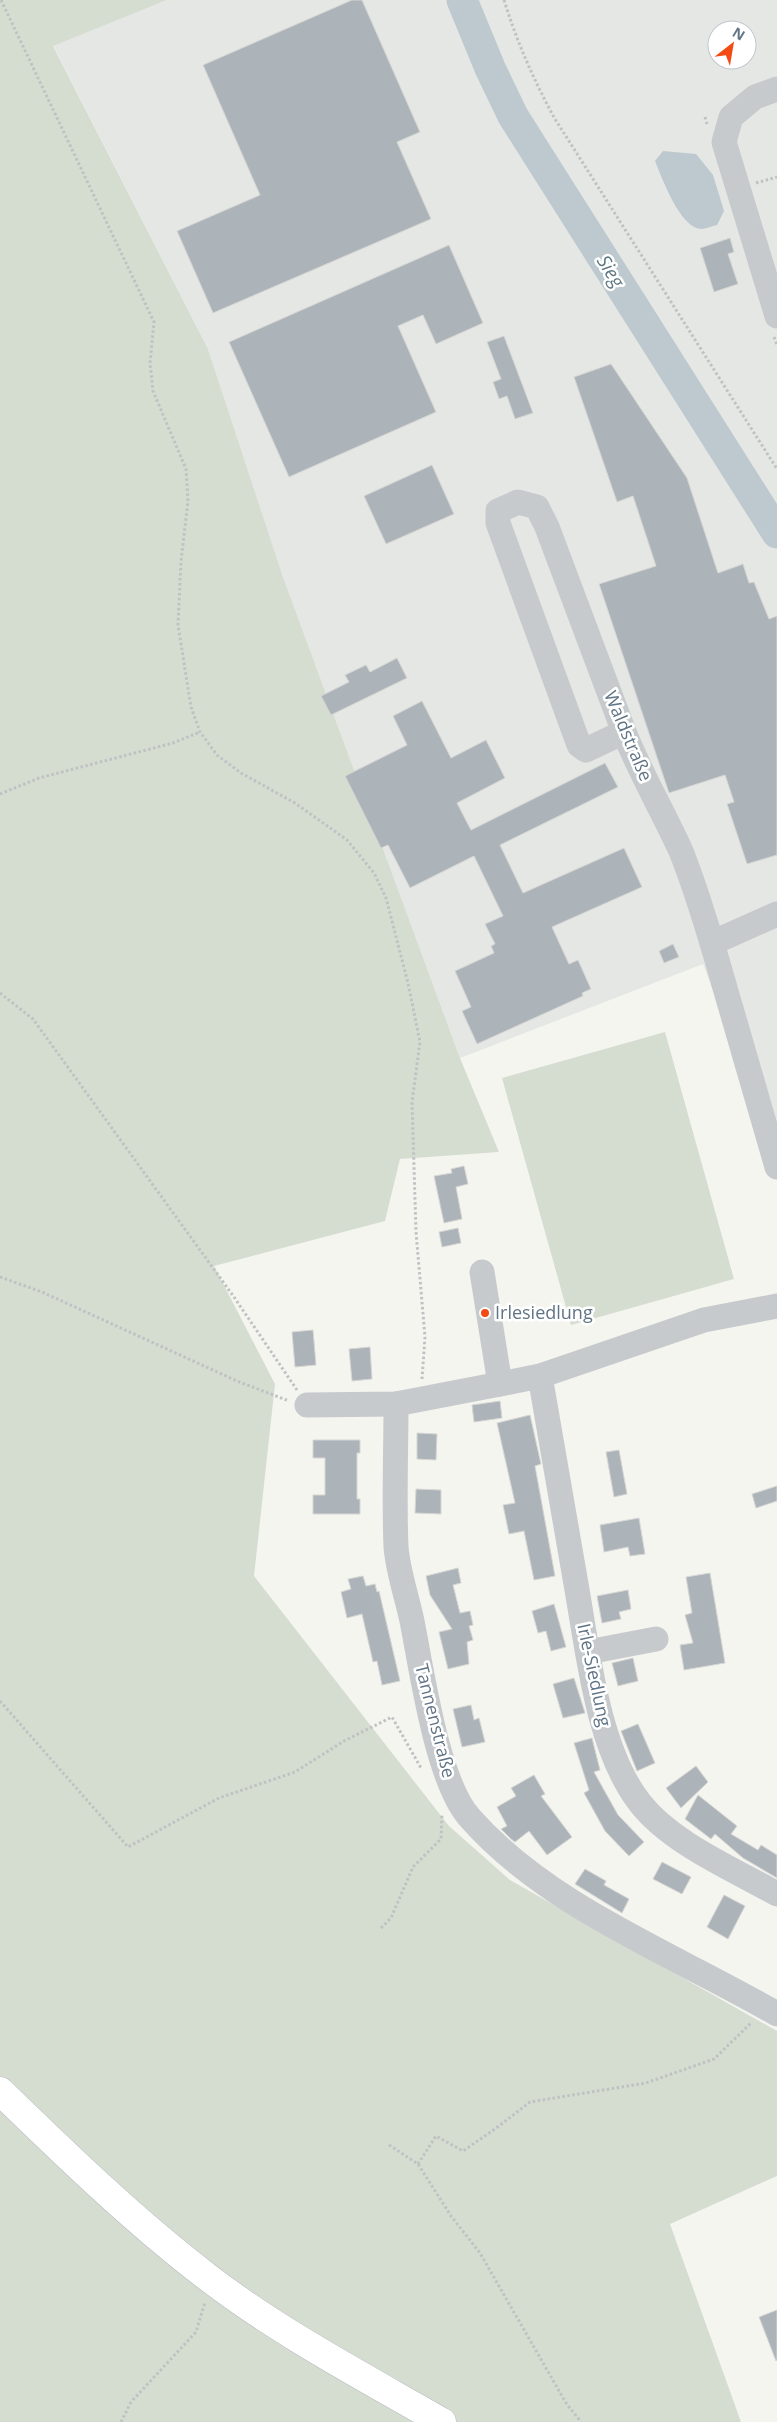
<svg xmlns="http://www.w3.org/2000/svg" width="777" height="2422" viewBox="0 0 777 2422" font-family="'Open Sans',sans-serif">
	<style>
		.built { fill: #e5e7e4; fill-rule: evenodd }
		.green { fill: #d5ddd1 }
		.water { fill: #bdc9ce }
		.lines { fill: none; stroke-linecap: round; stroke-linejoin: round }
		.river { stroke: #bdc9ce; stroke-width: 31 }
		.building { fill: #acb4ba; stroke: #d6d6d3 }
		.major-casing { stroke: #b7bbbf; stroke-width: 29 }
		.path { stroke: #c0c1c3; stroke-width: 3; stroke-dasharray: 2.5 2.5; stroke-linecap: butt }
		.minor { stroke: #c7cacd; stroke-width: 25 }
		.major { stroke: #fff; stroke-width: 28 }
		.poi-dot { fill: #f34b13; stroke: #fff; stroke-width: 2 }
		.labels { text-anchor: middle; stroke-width: 5; stroke-linejoin: round; paint-order: stroke }
		.street-label { font-size: 18px; fill: #617485; stroke: #fff }
		.poi-label { font-size: 18px; fill: #617485; stroke: #fff; text-anchor: start }
		.water-label { font-size: 19px; font-style: italic; fill: #5c7782; stroke: #fff }
	</style>
	<rect width="100%" height="100%" fill="#f5f5f0"/>
	<path class="built" d="M167 0H777V1160L703 964 460 1058 283 577 208 349 53 45ZM717 30H747V60H717Z"/>
	<g class="green">
		<polygon points="0,0 167,0 53,46 208,349 283,577 460,1058 499,1152 400,1159 385,1221 214,1266 275,1384 254,1576 449,1826 510,1880 777,2031 777,2176 670,2224 741,2422 0,2422"/>
		<polygon points="665,1032 734,1279 571,1325 502,1078"/>
	</g>
	<path class="water" d="M663 151 696 154 713 175 724 211 717 225C712 226 706 229 701 229 680 228 662 178 655 161Z"/>
	<g class="lines">
		<polyline class="river" points="462,0 490,68 513,116 777,533"/>
	</g>
	<g class="building">
		<polygon points="352,0 362,0 420,132 397,142 431,219 213,313 177,231 260,195 203,65"/>
		<polygon points="730,238 734,252 728,254 738,284 714,292 700,248"/>
		<polygon points="449,245 483,323 436,344 423,315 398,326 436,412 289,477 229,342"/>
		<polygon points="504,336 533,413 515,419 507,396 499,399 493,382 501,379 487,342"/>
		<polygon points="611,364 687,478 718,573 743,564 749,583 754,582 769,619 777,616 777,855 747,864 727,804 734,802 725,775 669,793 599,584 656,566 633,496 617,502 574,377"/>
		<polygon points="432,465 454,514 386,544 364,496"/>
		<polygon points="397,658 407,678 331,715 321,696 349,682 345,675 366,665 370,672"/>
		<polygon points="422,701 451,758 486,740 505,778 457,803 471,830 605,763 618,787 500,845 523,893 624,848 642,887 552,927 569,964 578,960 591,989 582,993 583,996 477,1044 462,1011 471,1007 455,971 494,953 491,946 495,944 485,924 503,916 474,856 410,888 388,845 381,848 345,776 407,745 393,716"/>
		<polygon points="673,944 679,957 664,963 659,951"/>
		<polygon points="464,1166 468,1184 456,1187 462,1219 444,1223 434,1176 452,1173 451,1169"/>
		<polygon points="458,1228 461,1243 442,1247 439,1232"/>
		<polygon points="313,1330 316,1365 295,1367 292,1332"/>
		<polygon points="370,1347 372,1379 352,1381 349,1349"/>
		<polygon points="500,1401 502,1418 474,1422 472,1405"/>
		<polygon points="530,1415 541,1464 535,1466 555,1576 534,1580 524,1531 509,1534 503,1505 515,1503 497,1423"/>
		<polygon points="417,1433 437,1434 436,1460 417,1459"/>
		<polygon points="313,1440 360,1440 360,1453 357,1453 357,1499 360,1499 360,1514 313,1514 313,1495 325,1495 325,1458 313,1458"/>
		<polygon points="619,1450 627,1494 614,1497 606,1452"/>
		<polygon points="777,1486 777,1501 756,1508 752,1494"/>
		<polygon points="416,1489 441,1490 441,1514 415,1513"/>
		<polygon points="639,1518 645,1554 630,1556 628,1547 604,1552 600,1525"/>
		<polygon points="458,1568 461,1583 453,1585 460,1613 470,1611 473,1625 469,1626 473,1640 467,1642 469,1664 448,1669 439,1632 452,1629 430,1595 426,1576"/>
		<polygon points="710,1573 725,1663 684,1670 680,1645 693,1643 685,1615 692,1613 686,1577"/>
		<polygon points="363,1576 366,1586 375,1584 377,1592 379,1591 400,1681 382,1685 377,1661 373,1662 362,1614 347,1618 341,1592 351,1589 348,1579"/>
		<polygon points="628,1590 631,1609 619,1612 621,1619 602,1623 597,1596"/>
		<polygon points="554,1604 566,1647 551,1651 546,1631 538,1633 532,1611"/>
		<polygon points="633,1658 638,1681 618,1686 612,1663"/>
		<polygon points="574,1678 585,1713 563,1718 553,1684"/>
		<polygon points="471,1705 474,1720 479,1718 485,1742 462,1747 453,1709"/>
		<polygon points="638,1724 655,1763 637,1771 621,1731"/>
		<polygon points="592,1738 600,1770 594,1772 618,1815 644,1842 629,1856 605,1831 584,1793 589,1790 574,1743"/>
		<polygon points="696,1766 708,1782 681,1808 666,1788"/>
		<polygon points="534,1775 545,1794 541,1796 572,1837 547,1855 529,1831 515,1842 511,1839 501,1829 507,1826 497,1807 516,1796 511,1788"/>
		<polygon points="698,1795 737,1826 731,1834 758,1850 761,1845 777,1855 777,1878 743,1858 715,1834 711,1839 685,1819"/>
		<polygon points="662,1862 691,1877 682,1894 653,1879"/>
		<polygon points="585,1869 606,1881 604,1885 629,1899 622,1913 575,1884"/>
		<polygon points="724,1895 745,1906 728,1939 707,1927"/>
		<polygon points="777,2310 777,2360 776,2361 759,2317"/>
	</g>
	<g class="lines">
		<defs>
			<path id="major" d="M0 2091C66 2155 133 2220 206 2276 277 2331 364 2377 442 2422"/>
		</defs>
		<use href="#major" class="major-casing"/>
		<g class="path">
			<polyline points="1,0 154,322 150,363 153,391 186,469 188,501 181,561 178,625 191,707 200,732 217,755 241,773 295,803 347,840 374,873 386,898 408,983 420,1042 412,1102 416,1232 425,1337 422,1379"/>
			<path d="M504 0C517 42 534 81 555 119L777 469"/>
			<polyline points="705,117 707,124"/>
			<polyline points="756,183 777,177"/>
			<polyline points="774,337 777,345"/>
			<polyline points="0,794 39,778 173,743 200,732"/>
			<polyline points="0,993 33,1019 234,1297 297,1390"/>
			<polyline points="0,1277 42,1292 237,1381 289,1401"/>
			<polyline points="0,1701 128,1847 219,1798 295,1772 344,1741 392,1717 421,1768"/>
			<polyline points="381,1928 391,1918 413,1867 441,1839 442,1814"/>
			<polyline points="389,2145 418,2164 451,2216 480,2253 566,2403 581,2422"/>
			<polyline points="418,2164 436,2136 463,2151 495,2129 530,2102 646,2083 714,2059 752,2022"/>
			<polyline points="121,2422 131,2402 196,2332 205,2302"/>
		</g>
		<g class="minor">
			<polyline points="777,89 755,97 731,117 724,142 777,316"/>
			<path d="M624 732 586 750 579 745 498 523V511L518 502 537 507 547 527 624 732C640 772 662 810 680 849 693 880 702 911 712 943"/>
			<polyline points="777,914 712,943 777,1167"/>
			<polyline points="482,1272 500,1384"/>
			<path d="M540 1376C552 1445 564 1515 576 1584 588 1651 597 1748 640 1803 671 1843 733 1869 777 1894"/>
			<path d="M396 1404C396 1451 394 1500 396 1547 398 1572 407 1597 412 1621 422 1671 437 1782 470 1818 548 1907 676 1955 777 2014"/>
			<polyline points="307,1405 396,1404 500,1384 540,1376 704,1320 777,1306"/>
			<polyline points="588,1652 656,1639"/>
		</g>
		<use href="#major" class="major"/>
	</g>
	<circle class="poi-dot" cx="485" cy="1313" r="5"/>
	<g class="labels">
		<g class="street-label">
			<text transform="translate(628 736) rotate(67)" y="6">Waldstraße</text>
			<text transform="translate(594 1675) rotate(78)" y="6">Irle-Siedlung</text>
			<text transform="translate(435 1721) rotate(76)" y="6">Tannenstraße</text>
		</g>
		<g class="poi-label">
			<text x="495" y="1319">Irlesiedlung</text>
		</g>
		<g class="water-label">
			<text transform="translate(611 271) rotate(58)" y="7">Sieg</text>
		</g>
	</g>
	<g transform="translate(732 45) rotate(31)"><circle r="24" fill="#ffffff" stroke="#c0c7ce"/>
	<path d="M0-4L9 19L0 12L-9 19Z" fill="#f34b13"/>
	<text y="-8" font-size="14" font-weight="bold" text-anchor="middle" fill="#617485">N</text>
	</g>
</svg>
